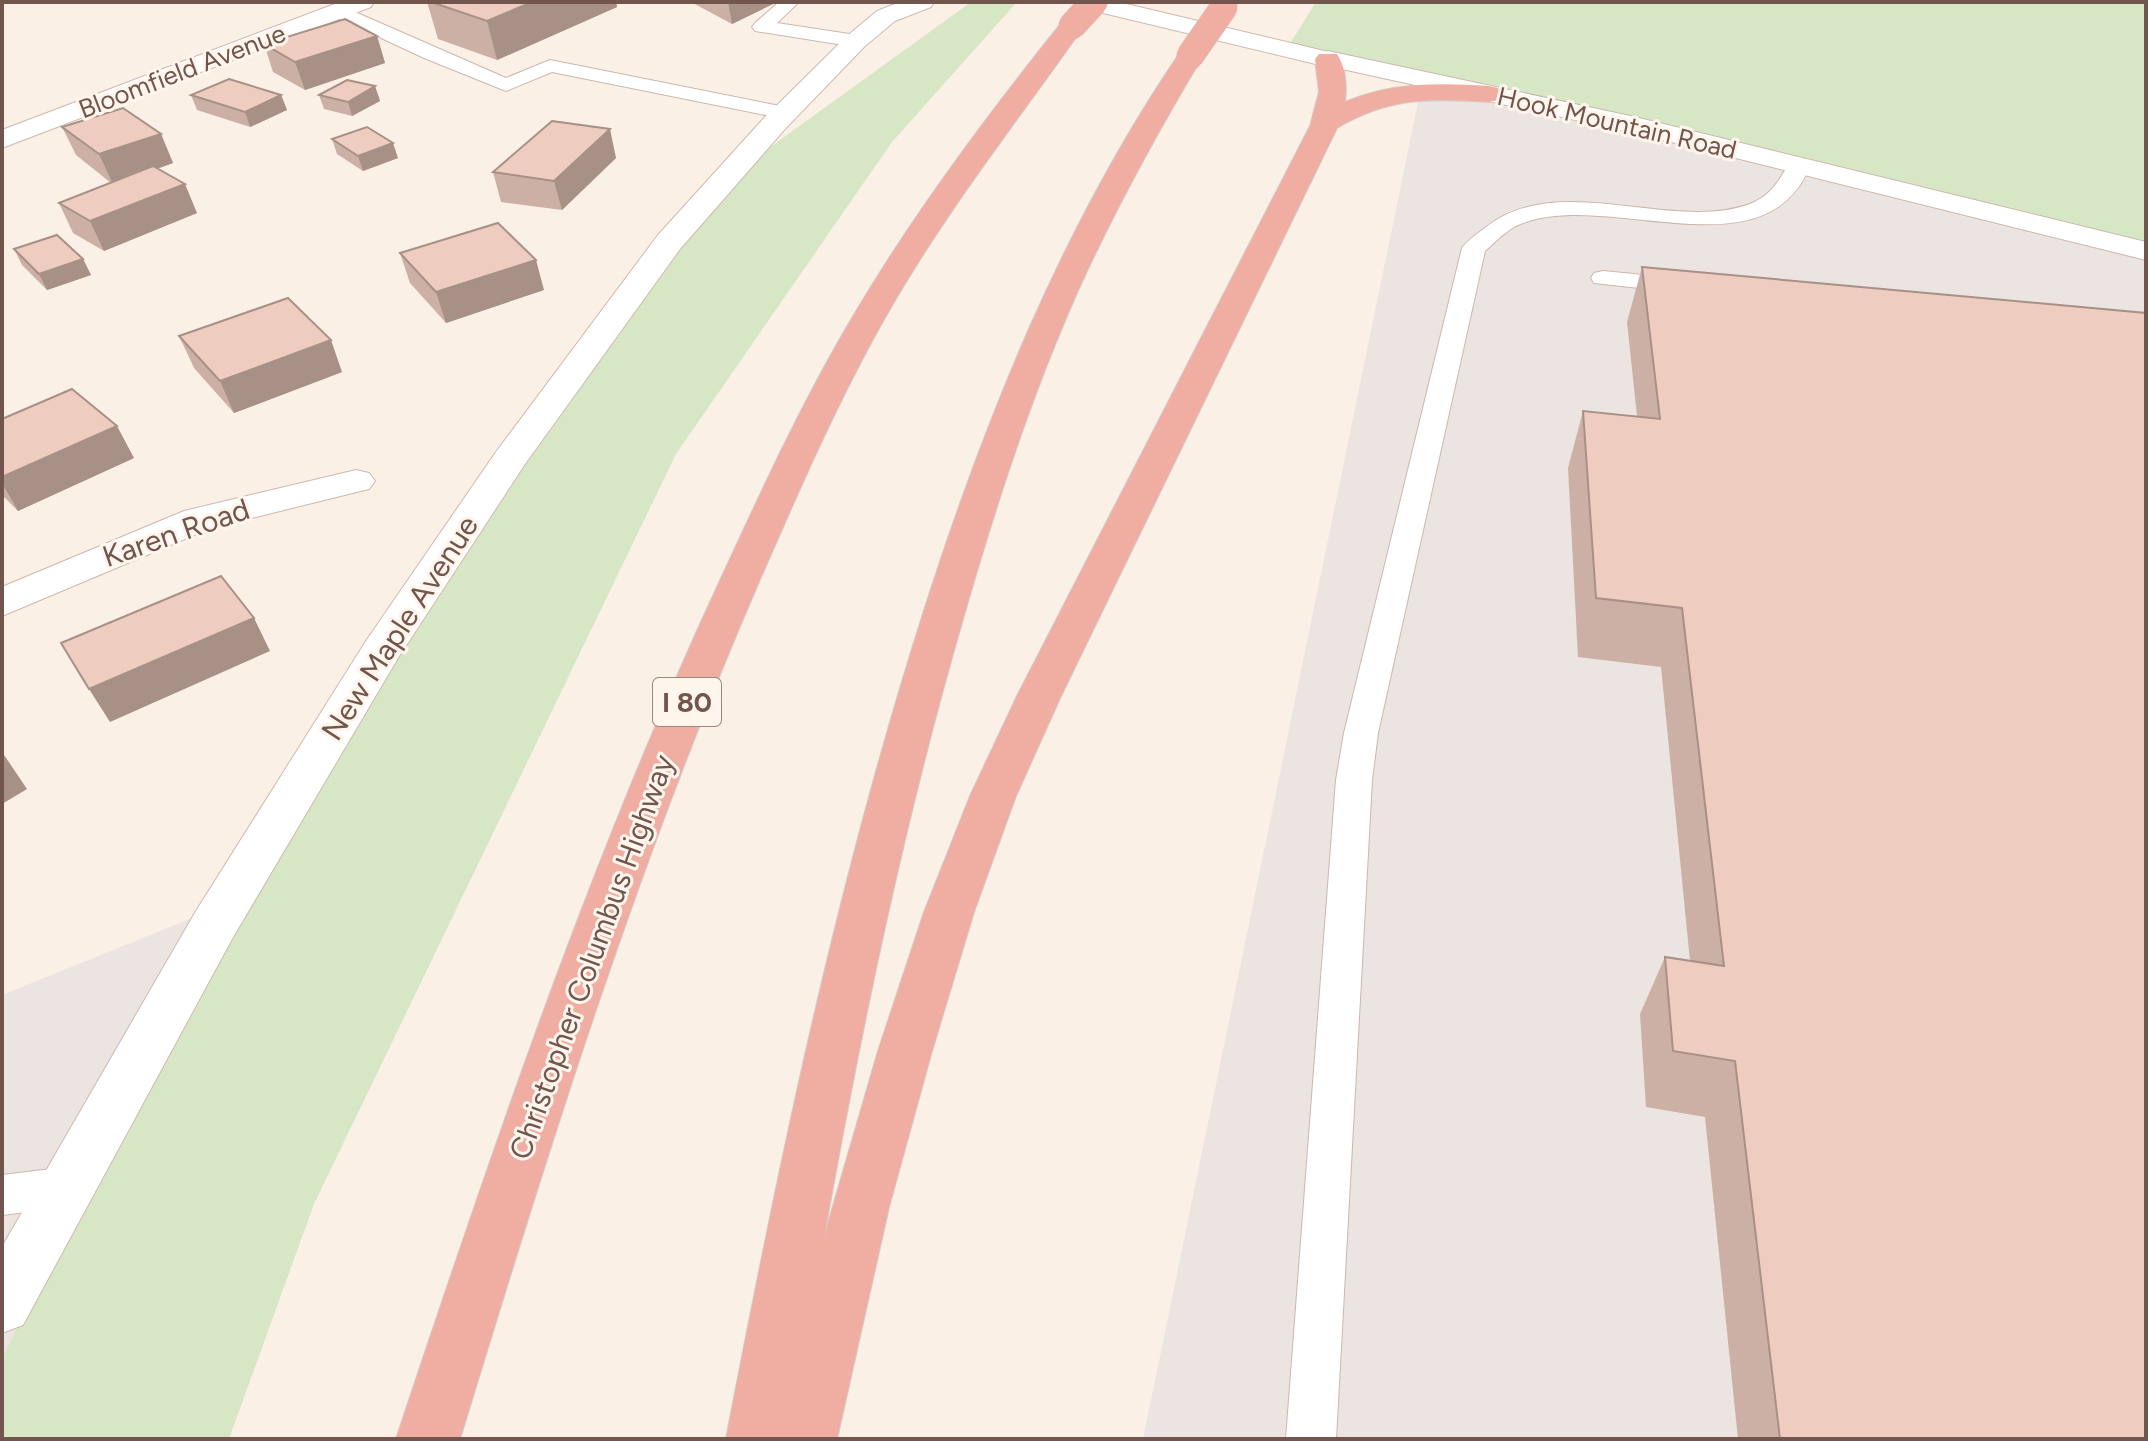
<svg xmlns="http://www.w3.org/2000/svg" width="2148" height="1441" viewBox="0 0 2148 1441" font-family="Figtree,sans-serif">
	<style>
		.industrial { fill: #ebe4e0 }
		.green { fill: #d7e7c6 }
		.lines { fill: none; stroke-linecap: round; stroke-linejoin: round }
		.service-casing { stroke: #ccb7ad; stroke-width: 2 }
		.minor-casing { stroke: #ccb7ad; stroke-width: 2 }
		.tertiary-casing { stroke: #ccb7ad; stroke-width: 2 }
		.secondary-casing { stroke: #d0b9ae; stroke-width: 2 }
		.motorway-casing { stroke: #d5ccca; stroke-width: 2 }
		.service { fill: #fff; fill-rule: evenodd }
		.minor { fill: #fff; fill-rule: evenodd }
		.tertiary { fill: #fff; fill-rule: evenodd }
		.secondary { fill: #fff; fill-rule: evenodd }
		.motorway { fill: #f0ada2; fill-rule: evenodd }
		.motorway-bridge-casing { stroke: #d5ccca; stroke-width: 28; stroke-linecap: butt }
		.motorway-bridge { stroke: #f0ada2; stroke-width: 27 }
		.wall { fill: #cdb0a5 }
		.shaded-wall { fill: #a79086 }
		.building { fill: #eecdc0; stroke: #a79086; stroke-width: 2 }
		.labels { text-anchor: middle; stroke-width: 6; stroke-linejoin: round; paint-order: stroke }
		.far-street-label { font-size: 26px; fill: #72564d; stroke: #fef5ec }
		.shield { fill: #fef5ec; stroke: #9c867d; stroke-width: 2 }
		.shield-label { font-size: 28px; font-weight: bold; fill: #72564d }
		.street-label { font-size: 30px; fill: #72564d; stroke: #fef5ec }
	</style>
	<rect width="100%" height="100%" fill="#fbf0e6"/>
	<g class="industrial">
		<polygon points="1422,83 2146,253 2146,1439 1143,1439"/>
		<polygon points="217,908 2,1359 2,995"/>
	</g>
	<g class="green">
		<polygon points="971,2 1017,2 892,142 676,454 314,1204 229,1439 2,1439 2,1359 217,908 715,187"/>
		<polygon points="1316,2 2146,2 2146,253 1286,50"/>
	</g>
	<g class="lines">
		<defs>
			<g id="service">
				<polygon points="779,2 799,2 777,23 856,35 866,41 856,47 755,31 752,27 755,23"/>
				<polygon points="339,5 506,78 550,60 785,107 796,113 785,119 552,72 506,91 424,58 332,15 330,11 332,7"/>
				<path d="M1799 159 1810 166C1764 280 1598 184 1514 227 1504 233 1494 243 1485 251L1378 733 1372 780 1336 1439H1286L1336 780 1344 733 1462 248C1468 240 1477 234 1485 228 1558 169 1671 233 1750 204 1773 195 1779 179 1791 161Z"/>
				<polygon points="1603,271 1685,279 1694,281 1697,286 1694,291 1685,293 1594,283 1591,278 1594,273"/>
				<polygon points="68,1167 84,1173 90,1187 84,1201 68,1207 2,1215 2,1175"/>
			</g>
			<polygon id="minor" points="356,470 369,473 375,481 369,489 211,528 2,616 2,587 184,511"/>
			<g id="tertiary">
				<polygon points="340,2 374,2 371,7 2,148 2,130"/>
				<polygon points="1328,51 1635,117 2146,242 2146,260 1635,133 1319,64 1315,59 1319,54"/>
			</g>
			<g id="secondary">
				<polygon points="900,2 934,2 931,7 895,21 865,46 784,130 680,249 525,464 398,658 232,939 23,1325 2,1333 2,1247 196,911 366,641 496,452 658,235 764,118 847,36 877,11"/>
				<polygon points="1075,2 1118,2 1337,54 1341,59 1337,64 1328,67 1078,7"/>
			</g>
			<g id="motorway">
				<path d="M1072 19 1081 21 1084 26C1016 123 945 212 886 316 837 402 798 493 758 584 638 861 548 1150 460 1439H396C492 1151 589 863 717 587 759 496 801 404 852 318 914 213 987 115 1063 21Z"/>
				<path d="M1190 48 1199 51 1203 56C1161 126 1122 197 1087 271 1035 383 997 501 963 619 904 822 861 1029 824 1237L878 1051 924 912 970 796 1017 696 1310 126 1319 92 1315 59 1319 54H1337C1346 68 1347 85 1345 102 1391 82 1439 83 1489 86L1498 88 1502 94 1498 100 1489 102C1431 98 1389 97 1337 128L1061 696 1016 796 974 912 932 1051 889 1207 837 1439H726C779 1163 836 888 921 620 984 421 1063 224 1181 51Z"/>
			</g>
		</defs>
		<use href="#service" class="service-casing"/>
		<use href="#minor" class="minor-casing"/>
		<use href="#tertiary" class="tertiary-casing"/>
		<use href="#secondary" class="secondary-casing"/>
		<use href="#motorway" class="motorway-casing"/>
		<use href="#service" class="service"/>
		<use href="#minor" class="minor"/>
		<use href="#tertiary" class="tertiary"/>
		<use href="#secondary" class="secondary"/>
		<use href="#motorway" class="motorway"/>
		<defs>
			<g id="motorway-bridge">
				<polyline points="1072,26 1094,2"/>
				<polyline points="1190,56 1224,7"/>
			</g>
		</defs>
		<use href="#motorway-bridge" class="motorway-bridge-casing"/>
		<use href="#motorway-bridge" class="motorway-bridge"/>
	</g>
	<g class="wall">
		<polygon points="427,2 616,2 617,7 497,60 438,39"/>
		<polygon points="691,2 772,2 773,4 732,24"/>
		<polygon points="377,36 385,63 305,90 273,72 264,44"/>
		<polygon points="375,86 380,101 352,116 324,109 319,95"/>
		<polygon points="191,95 281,95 287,110 250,127 197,110"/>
		<polygon points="62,127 161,134 173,163 157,169 197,213 104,251 73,233 59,203 111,183 76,155"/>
		<polygon points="332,139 398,158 363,171 337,154"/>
		<polygon points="616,158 562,210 501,202 493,172"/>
		<polygon points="14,249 83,259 91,275 47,290 22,265"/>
		<polygon points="400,253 544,290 446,323 410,283"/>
		<polygon points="1642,267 2146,1439 1738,1439 1705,1117 1646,1107 1640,1014 1665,957 1690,961 1661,667 1578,657 1568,468 1583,411 1637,416 1627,322"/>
		<polygon points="179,336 342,372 234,413 194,368"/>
		<polygon points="2,419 134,458 18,511 2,495"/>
	</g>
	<g class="shaded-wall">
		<polygon points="532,2 616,2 617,7 497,60 487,21"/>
		<polygon points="728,2 772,2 773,4 732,24"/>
		<polygon points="377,36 385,63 305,90 295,62"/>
		<polygon points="375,86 380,101 352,116 348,102"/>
		<polygon points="281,95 287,110 250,127 245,112"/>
		<polygon points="610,129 616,158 562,210 554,181"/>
		<polygon points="161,134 173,163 113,184 99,154"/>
		<polygon points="393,143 398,158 363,171 358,156"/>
		<polygon points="185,184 197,213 104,251 90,221"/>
		<polygon points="83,259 91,275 47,290 39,274"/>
		<polygon points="536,260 544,290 446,323 436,292"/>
		<polygon points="331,340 342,372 234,413 220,381"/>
		<polygon points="117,426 134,458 18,511 2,483 2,477"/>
		<polygon points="254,618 270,651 110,722 89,689"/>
		<polygon points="2,752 27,789 2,804"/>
	</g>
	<g class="building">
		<polygon points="431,2 532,2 487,21"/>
		<polygon points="345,19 377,36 295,62 264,44"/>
		<polygon points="229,79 281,95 245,112 191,95"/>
		<polygon points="347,80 375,86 348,102 319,95"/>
		<polygon points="123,108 161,134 99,154 62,127"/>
		<polygon points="552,121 610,129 554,181 493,172"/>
		<polygon points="367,127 393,143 358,156 332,139"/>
		<polygon points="153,166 185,184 90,221 59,203"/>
		<polygon points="498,223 536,260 436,292 400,253"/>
		<polygon points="57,235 83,259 39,274 14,249"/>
		<polygon points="1642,267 2146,313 2146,1439 1780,1439 1735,1061 1673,1051 1665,957 1724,966 1682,608 1596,598 1583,411 1660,419"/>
		<polygon points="288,298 331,340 220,381 179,336"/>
		<polygon points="72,389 117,426 2,477 2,419"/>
		<polygon points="221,576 254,618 89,689 61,643"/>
	</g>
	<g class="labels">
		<g class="far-street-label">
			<text transform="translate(182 71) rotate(-21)" y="9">Bloomfield Avenue</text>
			<text transform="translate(1617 123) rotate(13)" y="9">Hook Mountain Road</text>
		</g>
		<rect class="shield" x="653" y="678" width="68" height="48" rx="6"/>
		<g class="shield-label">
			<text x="687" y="712">I 80</text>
		</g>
		<g class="street-label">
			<text transform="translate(176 533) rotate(-19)" y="10">Karen Road</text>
			<text transform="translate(400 628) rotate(-57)" y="10">New Maple Avenue</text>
			<text transform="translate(592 957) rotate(-70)" y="10">Christopher Columbus Highway</text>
		</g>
	</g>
	<rect width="2148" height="1441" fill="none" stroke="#72564d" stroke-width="8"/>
</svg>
